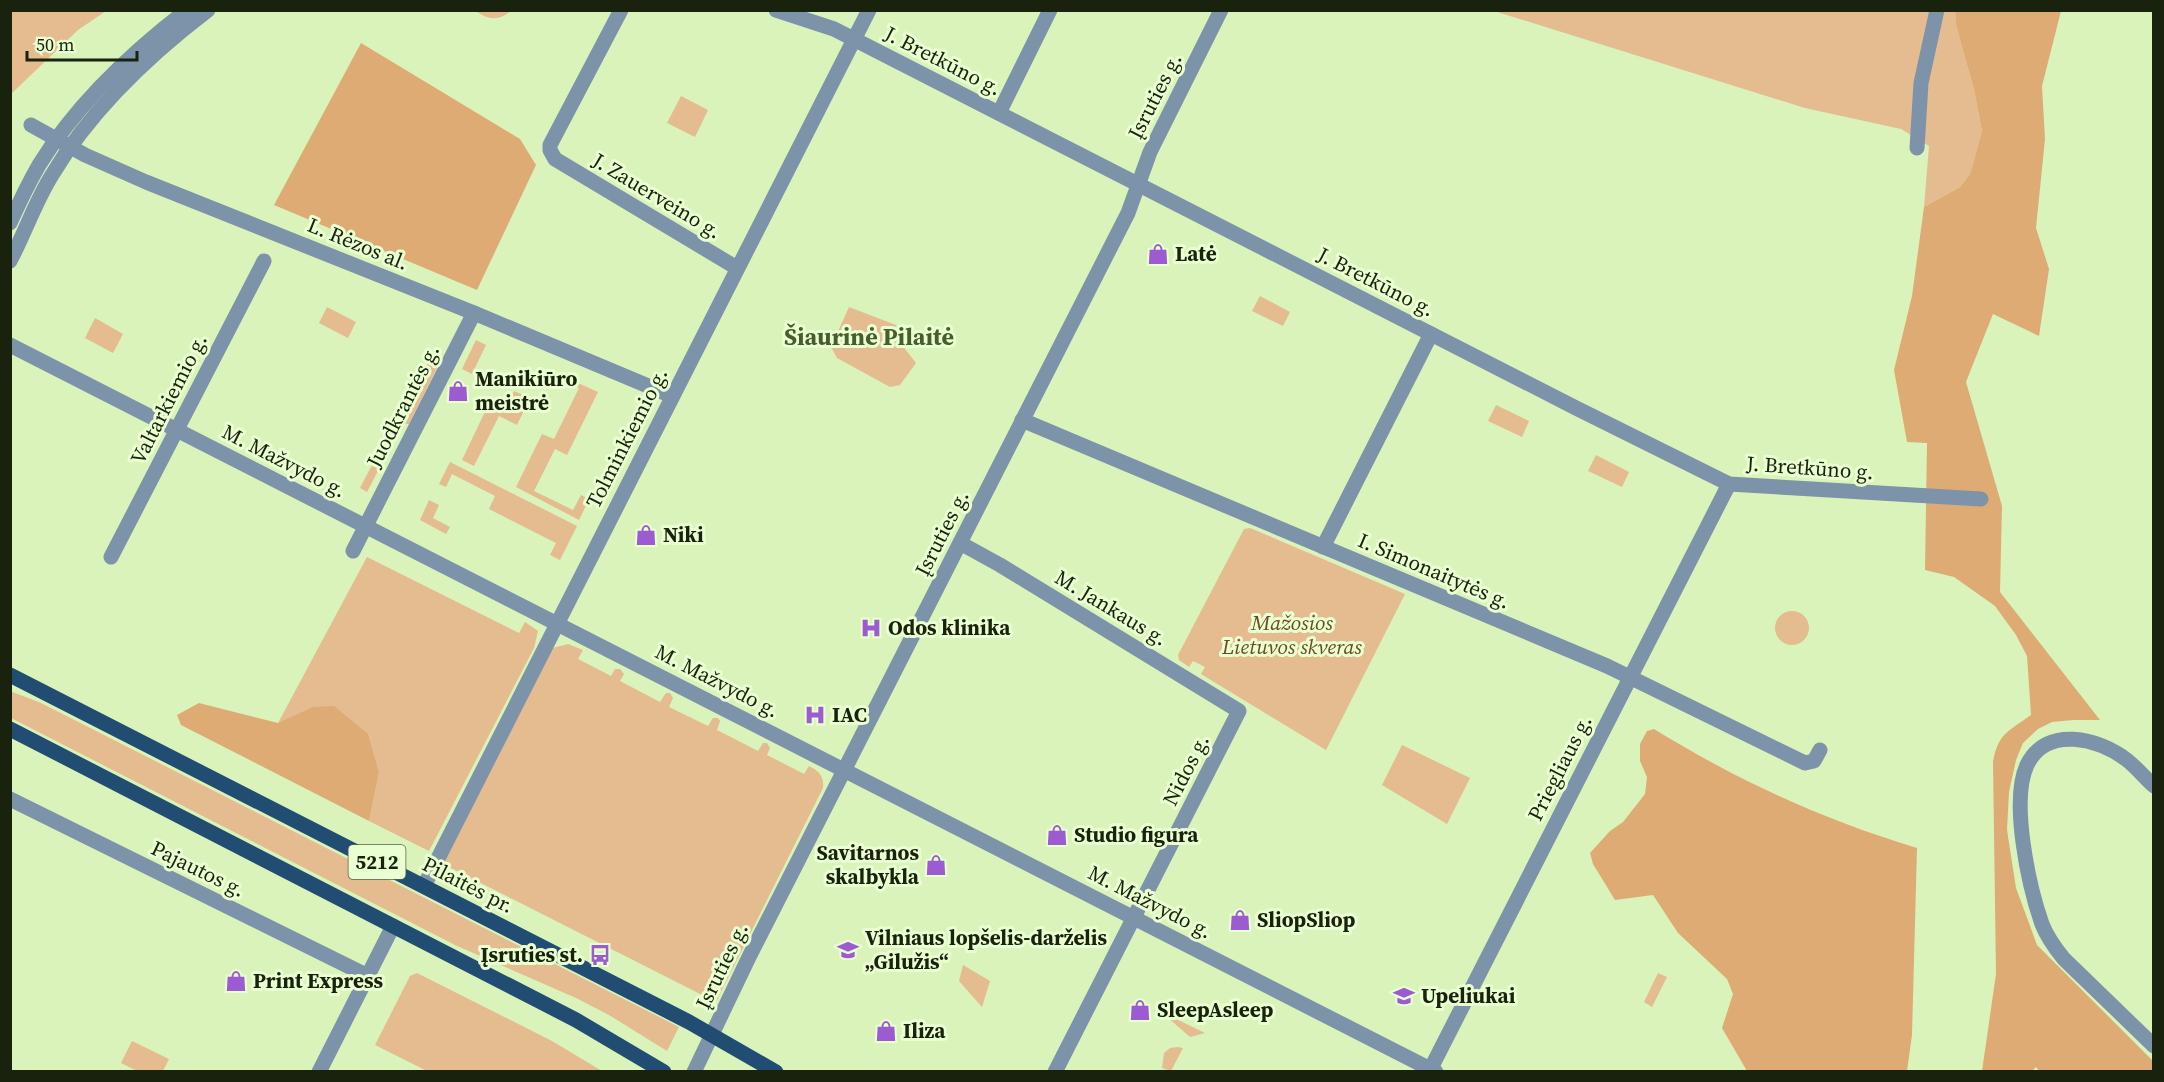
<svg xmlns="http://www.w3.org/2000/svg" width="2164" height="1082" viewBox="0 0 2164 1082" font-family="'Source Serif 4',serif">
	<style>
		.green { fill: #e5bb90 }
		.forest { fill: #dfab74 }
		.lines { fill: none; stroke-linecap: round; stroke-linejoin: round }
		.minor { stroke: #7c93a9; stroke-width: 15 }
		.major { stroke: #214d72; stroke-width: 15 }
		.labels { text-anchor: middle; stroke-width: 6; stroke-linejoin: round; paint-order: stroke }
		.shield { fill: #e9fed1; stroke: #576447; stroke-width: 1.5 }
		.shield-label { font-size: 20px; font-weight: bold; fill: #19220c }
		.street-label { font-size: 21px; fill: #19220c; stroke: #e9fed1 }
		.poi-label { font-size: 21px; font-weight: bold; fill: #19220c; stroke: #e9fed1; text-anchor: start }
		.park-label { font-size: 21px; font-style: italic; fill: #6d4a20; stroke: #e9fed1 }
		.quarter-label { font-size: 24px; font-weight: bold; fill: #495d2b; stroke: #e9fed1 }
	</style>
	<rect width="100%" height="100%" fill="#d9f3ba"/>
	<g class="green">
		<polygon points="11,10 106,10 106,11 78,30 11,94"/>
		<path d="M476 11H511C500 21 487 20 476 11Z"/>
		<polygon points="1494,11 1955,11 1956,25 1974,90 1982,131 1970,174 1960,187 1924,207 1929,146 1901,129 1805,108"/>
		<polygon points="681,96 708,110 695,137 667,123"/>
		<polygon points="1260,296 1290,312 1283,326 1252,311"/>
		<polygon points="327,307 356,322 348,338 319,323"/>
		<polygon points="849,307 896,325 905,349 916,363 900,385 890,387 837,358 831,347"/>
		<polygon points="95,318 123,334 113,353 85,338"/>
		<polygon points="476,340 486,345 472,374 462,369"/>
		<polygon points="428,363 437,368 409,424 406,424 401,418"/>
		<polygon points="569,379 598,392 567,455 555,449 534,491 573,510 581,495 589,499 579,520 516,487 542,434 554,439 579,388 567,382"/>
		<polygon points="514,391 530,398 517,425 499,416 474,466 462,460 491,399 506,407"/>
		<polygon points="1496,405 1529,421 1522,437 1488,421"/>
		<polygon points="385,440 392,444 367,492 360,488"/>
		<polygon points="1596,455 1629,472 1622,487 1588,471"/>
		<polygon points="450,462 577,526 560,560 550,555 556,543 489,509 495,496 452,474 446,487 439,484"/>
		<polygon points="429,500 439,505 433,518 450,527 446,534 420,520"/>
		<polygon points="1250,528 1405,594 1326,750 1201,674 1205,667 1193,661 1189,667 1179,660 1178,655 1244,529"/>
		<polygon points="367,557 519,633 525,622 538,631 534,648 429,851 369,821 379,773 278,723"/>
		<circle cx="1792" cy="628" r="17"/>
		<path d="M568 644 583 650 578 659 611 676 615 669H620L624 674 620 681 660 702 666 693H670L673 698 669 707 708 726 713 718H718L720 721 717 730 758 751 763 743H767L770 748 767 755 804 774 809 766C819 771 824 776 823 788L716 1002 443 864 553 648Z"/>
		<polygon points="10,691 41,703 679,1027 667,1051 609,1015 576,998 455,945 11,718"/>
		<polygon points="1402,745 1470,778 1447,824 1382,785"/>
		<polygon points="963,965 990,981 982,1007 959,981"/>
		<polygon points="417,973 552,1041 602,1071 427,1071 375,1045 410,976"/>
		<polygon points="1658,973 1667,977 1652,1007 1644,1002"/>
		<polygon points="1168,1015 1205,1033 1190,1037 1167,1017"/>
		<polygon points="132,1041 169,1059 163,1071 137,1071 121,1063"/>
		<polygon points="1178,1047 1183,1048 1171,1071 1162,1068 1164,1053 1170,1048"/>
	</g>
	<g class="forest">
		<path d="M1955 11H2061L2042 86 2045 139 2036 228 2049 269 2039 336 1993 314 1966 382 2002 506 2000 592 2100 720H2073L2052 722 2038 729 2023 743 2016 760 2009 792 2007 830 2016 888 2037 945 2153 1061V1071L2040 1072 2036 1067 2032 1071H1982L1996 974 1993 762C1998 733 2009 731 2031 715L2027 656 2016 635 1995 606 1954 577 1925 570 1927 443 1907 442 1894 370 1912 296 1924 207 1960 187 1970 174 1982 131 1974 90 1956 25Z"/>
		<polygon points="361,43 520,139 536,165 477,290 274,205"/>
		<polygon points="199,703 278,723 313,707 334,706 368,734 379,773 369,821 181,725 177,715"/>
		<path d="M1654 729C1739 781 1821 819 1917 848L1912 1035 1907 1071H1747L1722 1028 1733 994 1727 979 1678 933 1653 895 1615 900 1593 864 1590 853 1610 831 1623 822 1645 794 1647 777 1640 761V744L1647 731Z"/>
	</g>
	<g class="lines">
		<g class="minor">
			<polyline points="621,10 550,145 550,150 555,159 737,268"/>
			<polyline points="776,10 834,29 1576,408 1729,484 1981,499"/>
			<polyline points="999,113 1050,10"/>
			<polyline points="31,125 85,155 146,182 474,313 672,396"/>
			<polyline points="1917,148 1921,83 1937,10"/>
			<path d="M10 223C19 203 28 184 39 165 76 105 131 53 187 10"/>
			<path d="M10 261C25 233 35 202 52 175 90 111 149 55 208 10"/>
			<polyline points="10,345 1436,1072"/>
			<polyline points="1022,420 1607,666 1805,763 1814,761 1820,750"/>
			<polyline points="960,543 1000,565 1239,711 1055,1072"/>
			<polyline points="1323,547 1431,334"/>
			<polyline points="353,551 474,313"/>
			<polyline points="111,557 264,261"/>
			<path d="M2154 786C2145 778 2137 768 2127 760 2099 738 2046 725 2027 765 2010 801 2029 887 2042 924 2047 937 2055 948 2064 959L2154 1046"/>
			<polyline points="10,799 368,976"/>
			<polyline points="424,886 869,10"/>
			<polyline points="319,1072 393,926"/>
			<polyline points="694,1072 749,957 1128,213 1150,152 1221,10"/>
			<polyline points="1429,1072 1729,484"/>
		</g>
		<g class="major">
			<polyline points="10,675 689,1022 776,1072"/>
			<polyline points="10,729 576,1020 664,1072"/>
		</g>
	</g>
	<defs>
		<symbol id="shop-bare" viewBox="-9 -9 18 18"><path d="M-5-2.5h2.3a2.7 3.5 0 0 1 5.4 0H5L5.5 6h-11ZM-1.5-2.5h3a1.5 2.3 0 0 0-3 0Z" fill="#9d5bd1" stroke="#e9fed1" stroke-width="2.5" paint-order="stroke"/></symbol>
		<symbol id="hospital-bare" viewBox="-9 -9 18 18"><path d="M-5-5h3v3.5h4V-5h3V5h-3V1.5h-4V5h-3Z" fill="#9d5bd1" stroke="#e9fed1" stroke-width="2.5" paint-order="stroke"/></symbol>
		<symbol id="school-bare" viewBox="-9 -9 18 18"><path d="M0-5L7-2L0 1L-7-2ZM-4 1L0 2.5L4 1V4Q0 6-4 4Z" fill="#9d5bd1" stroke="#e9fed1" stroke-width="2.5" paint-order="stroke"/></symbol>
		<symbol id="bus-bare" viewBox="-9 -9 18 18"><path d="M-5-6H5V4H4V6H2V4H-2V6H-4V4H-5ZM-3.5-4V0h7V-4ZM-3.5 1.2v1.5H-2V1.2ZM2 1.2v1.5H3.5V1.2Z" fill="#9d5bd1" stroke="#e9fed1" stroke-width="2.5" paint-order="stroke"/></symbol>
	</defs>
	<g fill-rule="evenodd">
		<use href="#shop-bare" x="1143" y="239" width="30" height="30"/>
		<use href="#shop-bare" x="443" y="376" width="30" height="30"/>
		<use href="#shop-bare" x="631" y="520" width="30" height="30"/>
		<use href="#hospital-bare" x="856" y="613" width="30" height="30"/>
		<use href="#hospital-bare" x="800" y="700" width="30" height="30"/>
		<use href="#shop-bare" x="1042" y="820" width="30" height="30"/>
		<use href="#shop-bare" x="921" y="850" width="30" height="30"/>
		<use href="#shop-bare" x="1225" y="905" width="30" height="30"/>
		<use href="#school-bare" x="833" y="935" width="30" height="30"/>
		<use href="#bus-bare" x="585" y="940" width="30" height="30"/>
		<use href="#shop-bare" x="221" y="966" width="30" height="30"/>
		<use href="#school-bare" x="1389" y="981" width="30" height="30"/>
		<use href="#shop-bare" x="1125" y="995" width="30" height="30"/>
		<use href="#shop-bare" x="871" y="1016" width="30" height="30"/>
	</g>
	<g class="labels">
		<rect class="shield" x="348.5" y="845" width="57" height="34" rx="4.5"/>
		<g class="shield-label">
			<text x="377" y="869">5212</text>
		</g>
		<g class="street-label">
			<text transform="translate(943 61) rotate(27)" y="7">J. Bretkūno g.</text>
			<text transform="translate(1155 96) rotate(-63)" y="7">Įsruties g.</text>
			<text transform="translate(657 196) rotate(31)" y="7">J. Zauerveino g.</text>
			<text transform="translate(358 244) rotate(22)" y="7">L. Rėzos al.</text>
			<text transform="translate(1376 282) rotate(27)" y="7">J. Bretkūno g.</text>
			<text transform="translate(169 399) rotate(-63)" y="7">Valtarkiemio g.</text>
			<text transform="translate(403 406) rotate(-63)" y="7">Juodkrantės g.</text>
			<text transform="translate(627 438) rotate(-63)" y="7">Tolminkiemio g.</text>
			<text transform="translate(284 461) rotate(27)" y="7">M. Mažvydo g.</text>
			<text transform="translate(1810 468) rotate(4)" y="7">J. Bretkūno g.</text>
			<text transform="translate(942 533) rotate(-63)" y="7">Įsruties g.</text>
			<text transform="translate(1434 571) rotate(23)" y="7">I. Simonaitytės g.</text>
			<text transform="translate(1111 608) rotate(31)" y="7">M. Jankaus g.</text>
			<text transform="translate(717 681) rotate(27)" y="7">M. Mažvydo g.</text>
			<text transform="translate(1560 768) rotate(-63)" y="7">Priegliaus g.</text>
			<text transform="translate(1186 770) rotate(-63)" y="7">Nidos g.</text>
			<text transform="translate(198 869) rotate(26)" y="7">Pajautos g.</text>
			<text transform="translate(468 885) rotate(27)" y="7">Pilaitės pr.</text>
			<text transform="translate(1150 902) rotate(27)" y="7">M. Mažvydo g.</text>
			<text transform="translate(722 966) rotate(-64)" y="7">Įsruties g.</text>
		</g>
		<g class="poi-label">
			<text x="1175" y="261">Latė</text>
			<text x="475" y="386">Manikiūro<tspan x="475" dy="24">meistrė</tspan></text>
			<text x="663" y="542">Niki</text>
			<text x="888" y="635">Odos klinika</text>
			<text x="832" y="722">IAC</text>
			<text x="1074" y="842">Studio figura</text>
			<text x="919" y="860" text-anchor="end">Savitarnos<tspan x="919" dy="24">skalbykla</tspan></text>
			<text x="1257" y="927">SliopSliop</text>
			<text x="865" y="945">Vilniaus lopšelis-darželis<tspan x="865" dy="24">„Gilužis“</tspan></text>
			<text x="583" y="962" text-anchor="end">Įsruties st.</text>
			<text x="253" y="988">Print Express</text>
			<text x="1421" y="1003">Upeliukai</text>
			<text x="1157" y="1017">SleepAsleep</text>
			<text x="903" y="1038">Iliza</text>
		</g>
		<g class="park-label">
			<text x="1292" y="630">Mažosios<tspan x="1292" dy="24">Lietuvos skveras</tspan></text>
		</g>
		<g class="quarter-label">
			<text x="869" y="345">Šiaurinė Pilaitė</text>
		</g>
	</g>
	<rect width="2164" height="1082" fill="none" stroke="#19220c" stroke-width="24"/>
	<path d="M27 51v9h110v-9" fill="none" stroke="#19220c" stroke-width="3"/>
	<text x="36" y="51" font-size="18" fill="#19220c" stroke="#e9fed1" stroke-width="4.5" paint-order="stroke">50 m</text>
</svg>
